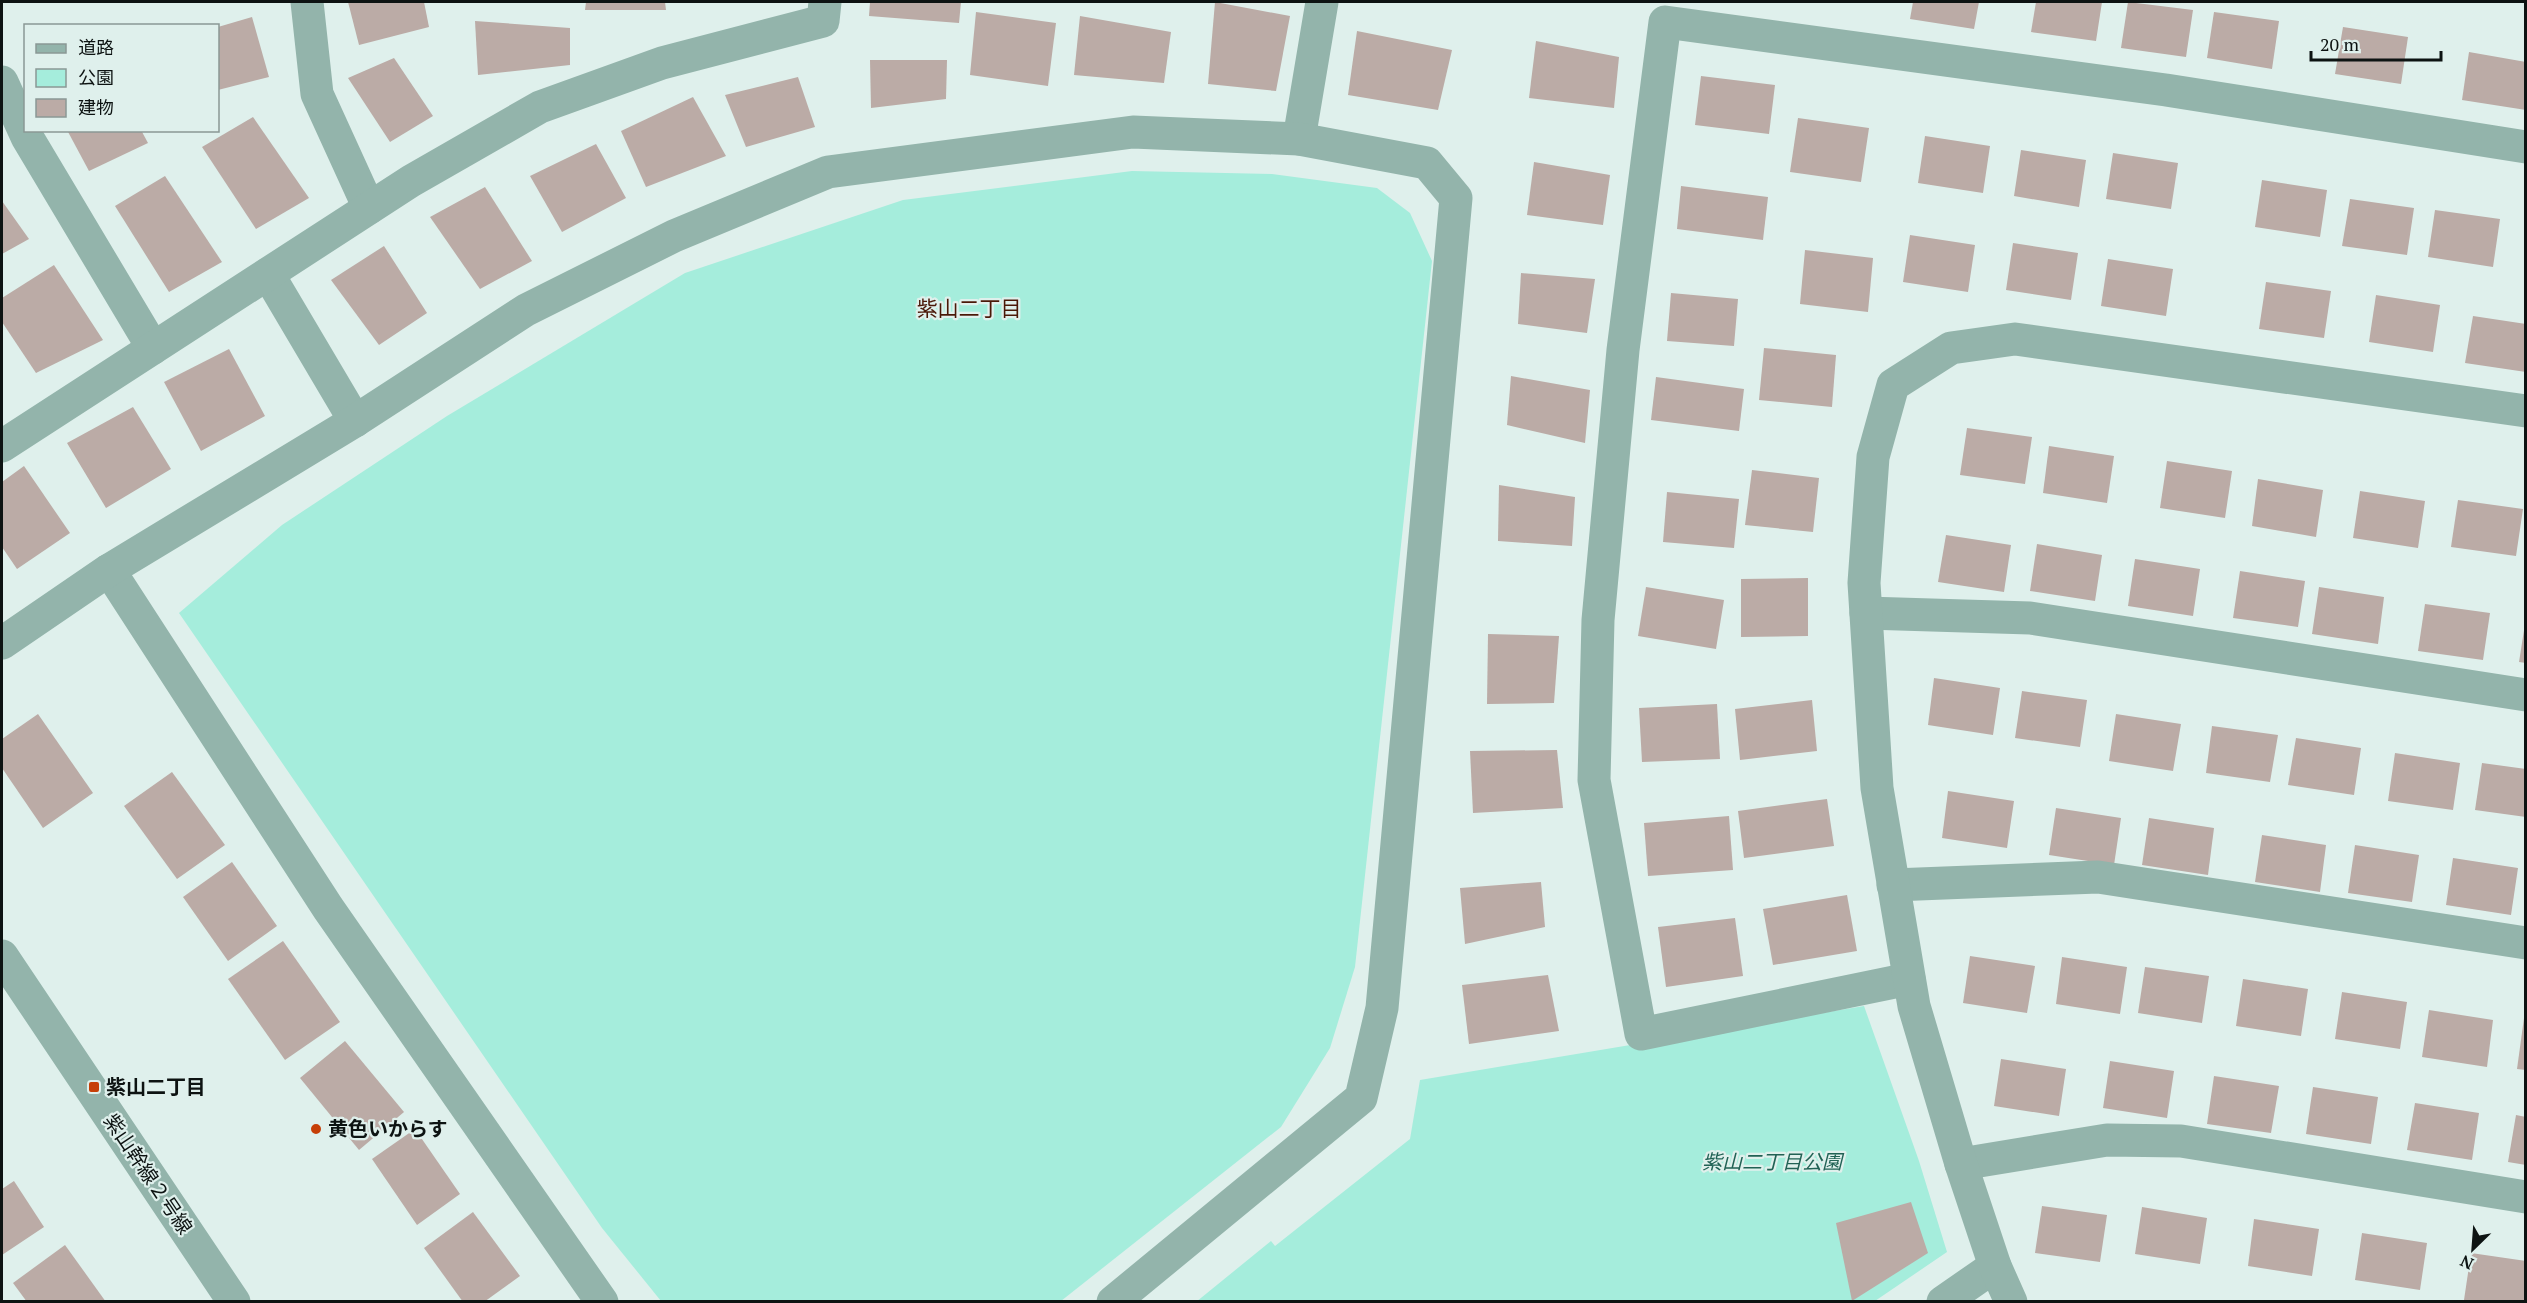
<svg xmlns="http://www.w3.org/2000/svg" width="2527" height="1303" viewBox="0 0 2527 1303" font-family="'PT Serif','Noto Sans JP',serif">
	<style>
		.green { fill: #a5eddc }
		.building { fill: #bbaba6 }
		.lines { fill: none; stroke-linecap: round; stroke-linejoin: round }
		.minor { stroke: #93b4ab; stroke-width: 33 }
		.poi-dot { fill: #c63f07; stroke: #dff0ec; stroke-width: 2 }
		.labels { text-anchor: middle; stroke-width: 4.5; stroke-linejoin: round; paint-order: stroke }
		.poi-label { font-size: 20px; font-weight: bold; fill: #0d1312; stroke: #dff0ec; text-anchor: start }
		.park-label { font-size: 20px; font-style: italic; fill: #216255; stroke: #dff0ec }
		.street-label { font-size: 20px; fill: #0d1312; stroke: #dff0ec }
		.neighbourhood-label { font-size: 21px; fill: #4a1808; stroke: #dff0ec }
	</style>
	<rect width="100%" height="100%" fill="#dff0ec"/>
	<g class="green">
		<polygon points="1132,171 1272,174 1377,188 1410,213 1432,261 1355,967 1330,1048 1281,1127 1061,1301 661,1301 602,1228 179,613 282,525 447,416 685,273 903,200"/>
		<polygon points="1864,1006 1919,1161 1947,1252 1875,1301 1196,1302 1271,1241 1275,1246 1410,1139 1420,1080"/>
	</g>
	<g class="building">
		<polygon points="348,2 424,2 429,27 359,45"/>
		<polygon points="586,2 665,2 666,10 585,10"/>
		<polygon points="870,2 961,2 959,23 869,16"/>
		<polygon points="1215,2 1290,16 1276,91 1208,84"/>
		<polygon points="1913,2 1979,2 1974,29 1910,19"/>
		<polygon points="2036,2 2102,2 2096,41 2031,32"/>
		<polygon points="2128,2 2193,10 2186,57 2121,48"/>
		<polygon points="976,12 1056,23 1048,86 970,75"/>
		<polygon points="2214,12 2279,21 2272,69 2207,58"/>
		<polygon points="1080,16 1171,32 1164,83 1074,75"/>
		<polygon points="252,17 269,77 218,90 218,27"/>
		<polygon points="475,21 570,28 570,65 478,75"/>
		<polygon points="2343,27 2408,37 2401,84 2335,74"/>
		<polygon points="1357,31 1452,50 1438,110 1348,95"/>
		<polygon points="1536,41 1619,57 1614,108 1529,98"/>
		<polygon points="2469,52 2526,62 2526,110 2462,100"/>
		<polygon points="394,58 433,116 390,142 348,78"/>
		<polygon points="870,60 947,60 946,99 871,108"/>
		<polygon points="1701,76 1775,85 1769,134 1695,125"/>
		<polygon points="798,77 815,127 746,147 725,95"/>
		<polygon points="693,97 726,156 646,187 621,131"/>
		<polygon points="253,117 309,198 256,229 202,147"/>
		<polygon points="1798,118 1869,128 1861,182 1790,172"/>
		<polygon points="67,130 141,130 148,143 89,171"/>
		<polygon points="1925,136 1990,146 1983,193 1918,183"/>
		<polygon points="596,144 626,198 562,232 530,176"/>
		<polygon points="2021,150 2086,160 2079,207 2014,196"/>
		<polygon points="2113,153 2178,163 2171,209 2106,199"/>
		<polygon points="1534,162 1610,175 1603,225 1527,215"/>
		<polygon points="165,176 222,262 169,292 115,206"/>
		<polygon points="2262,180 2327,190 2320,237 2255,227"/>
		<polygon points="1681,186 1768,197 1763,240 1677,229"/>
		<polygon points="485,187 532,261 480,289 430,217"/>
		<polygon points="2350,199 2414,208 2407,255 2342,246"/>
		<polygon points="2,201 29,239 2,254"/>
		<polygon points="2435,210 2500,219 2493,267 2428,257"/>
		<polygon points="1910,235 1975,245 1968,292 1903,282"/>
		<polygon points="2013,243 2078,253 2071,300 2006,290"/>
		<polygon points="384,246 427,313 379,345 331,280"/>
		<polygon points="1805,250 1873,258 1868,312 1800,304"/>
		<polygon points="2108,259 2173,269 2166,316 2101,306"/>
		<polygon points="54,265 103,340 36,373 2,322 2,298"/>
		<polygon points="1521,273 1595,279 1587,333 1518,324"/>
		<polygon points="2266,282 2331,291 2324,338 2259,329"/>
		<polygon points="1671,293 1738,299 1734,346 1667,341"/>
		<polygon points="2376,295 2440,305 2433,352 2369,342"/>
		<polygon points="2473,316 2526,324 2526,372 2465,363"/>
		<polygon points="1764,348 1836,355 1832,407 1759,400"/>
		<polygon points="229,349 265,416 201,451 164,382"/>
		<polygon points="1511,376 1590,390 1585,443 1507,425"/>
		<polygon points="1656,377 1744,389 1739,431 1651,420"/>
		<polygon points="133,407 171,469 106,508 67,443"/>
		<polygon points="1967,428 2032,437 2025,484 1960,475"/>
		<polygon points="2049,446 2114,456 2107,503 2043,493"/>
		<polygon points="2167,461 2232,471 2225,518 2160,508"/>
		<polygon points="24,466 70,533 17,569 2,547 2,482"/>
		<polygon points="1752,470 1819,478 1813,532 1745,525"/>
		<polygon points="2258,479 2323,490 2316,537 2252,526"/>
		<polygon points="1499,485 1575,497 1572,546 1498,541"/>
		<polygon points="2360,491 2425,501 2418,548 2353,538"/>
		<polygon points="1667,492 1739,499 1734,548 1663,542"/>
		<polygon points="2458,500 2523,509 2516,556 2451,547"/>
		<polygon points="1946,535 2011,545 2004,592 1938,582"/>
		<polygon points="2037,544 2102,555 2095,601 2030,591"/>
		<polygon points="2135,559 2200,569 2193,616 2128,606"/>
		<polygon points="2240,571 2305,581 2298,627 2233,618"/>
		<polygon points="1808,578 1808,636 1741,637 1741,579"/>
		<polygon points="1646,587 1724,600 1716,649 1638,636"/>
		<polygon points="2319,587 2384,597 2378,644 2312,634"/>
		<polygon points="2425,604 2490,613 2483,660 2418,651"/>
		<polygon points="2524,630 2526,630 2526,663 2519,662"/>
		<polygon points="1488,634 1559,636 1554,703 1487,704"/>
		<polygon points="1934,678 2000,688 1993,735 1928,725"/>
		<polygon points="2022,691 2087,700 2080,747 2015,738"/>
		<polygon points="1812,700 1817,751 1740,760 1735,709"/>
		<polygon points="1717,704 1720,759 1642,762 1639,708"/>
		<polygon points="38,714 93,793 43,828 2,768 2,739"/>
		<polygon points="2116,714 2181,724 2173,771 2109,761"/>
		<polygon points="2212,726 2278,735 2270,782 2206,773"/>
		<polygon points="2296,738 2361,748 2354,795 2288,785"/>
		<polygon points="1557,750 1563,808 1473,813 1470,751"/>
		<polygon points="2395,753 2460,763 2453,810 2388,801"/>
		<polygon points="2482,763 2526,769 2526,817 2475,810"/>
		<polygon points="172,772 225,845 177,879 124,806"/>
		<polygon points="1948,791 2014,801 2007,848 1942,838"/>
		<polygon points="1827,799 1834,846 1744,858 1738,811"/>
		<polygon points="2056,808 2121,818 2114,865 2049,855"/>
		<polygon points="1729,816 1733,870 1648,876 1644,823"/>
		<polygon points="2149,818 2214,828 2208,875 2142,865"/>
		<polygon points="2262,835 2326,845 2320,892 2255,882"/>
		<polygon points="2355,845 2419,855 2412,902 2348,893"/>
		<polygon points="2453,858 2518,868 2511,915 2446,905"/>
		<polygon points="232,862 277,926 228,961 183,897"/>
		<polygon points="1541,882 1545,927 1465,944 1460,888"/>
		<polygon points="1847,895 1857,951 1773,965 1763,909"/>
		<polygon points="1735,918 1743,976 1666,987 1658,927"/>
		<polygon points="283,941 340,1022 285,1060 228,979"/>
		<polygon points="1970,956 2035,966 2027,1013 1963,1003"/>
		<polygon points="2062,957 2127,967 2120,1014 2056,1004"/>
		<polygon points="2145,967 2209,976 2202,1023 2138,1013"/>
		<polygon points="1548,975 1559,1031 1469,1044 1462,985"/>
		<polygon points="2243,979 2308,989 2301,1036 2236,1026"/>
		<polygon points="2342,992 2407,1002 2400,1049 2335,1039"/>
		<polygon points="2429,1010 2493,1020 2487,1067 2422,1057"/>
		<polygon points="2524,1018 2526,1018 2526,1070 2517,1069"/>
		<polygon points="345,1041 404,1112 359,1150 300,1078"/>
		<polygon points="2001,1059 2066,1069 2059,1116 1994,1106"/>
		<polygon points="2110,1061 2174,1071 2167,1118 2103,1108"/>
		<polygon points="2214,1076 2279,1086 2271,1133 2207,1124"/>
		<polygon points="2313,1087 2378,1097 2371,1144 2306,1134"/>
		<polygon points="2415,1103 2479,1113 2472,1160 2407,1150"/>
		<polygon points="2516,1115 2526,1117 2526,1165 2508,1162"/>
		<polygon points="415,1129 460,1194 417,1225 372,1159"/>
		<polygon points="14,1181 44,1227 2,1255 2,1189"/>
		<polygon points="1911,1202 1928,1253 1852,1301 1836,1223"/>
		<polygon points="2042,1206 2107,1215 2100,1262 2035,1253"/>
		<polygon points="2142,1207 2207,1218 2200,1264 2135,1254"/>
		<polygon points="473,1212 520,1276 484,1302 463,1302 424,1248"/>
		<polygon points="2254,1219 2319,1229 2312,1276 2248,1266"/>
		<polygon points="2362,1233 2427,1243 2420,1290 2355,1280"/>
		<polygon points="65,1245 106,1302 27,1302 13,1283"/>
		<polygon points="2471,1253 2526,1261 2526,1302 2464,1300"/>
	</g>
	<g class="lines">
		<g class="minor">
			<polyline points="307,2 317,94 369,208"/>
			<polyline points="2,82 27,137 153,348"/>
			<polyline points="1299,139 1322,2"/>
			<polyline points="268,274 355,421"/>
			<polyline points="2,446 411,181 540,107 662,63 823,21 825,2"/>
			<polyline points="109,570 328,908 602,1302"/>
			<polyline points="1866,613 2030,618 2526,695"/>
			<polyline points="2,643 109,570 355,421 526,310 674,236 828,172 1133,132 1299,139 1427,163 1456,198 1382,1008 1361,1098 1113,1302"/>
			<polyline points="1893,885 2098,877 2526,943"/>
			<polyline points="2,956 234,1302"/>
			<polyline points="1909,979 1641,1034 1594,780 1598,620 1623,350 1665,22 2166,90 2526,147"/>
			<polyline points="1961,1164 2107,1140 2181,1141 2526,1197"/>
			<polyline points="1943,1302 1995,1266"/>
			<polyline points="2011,1302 1995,1266 1961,1164 1914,1006 1877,788 1864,583 1873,457 1893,385 1951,348 2015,339 2526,411"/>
		</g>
	</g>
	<g class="poi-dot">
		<rect x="88" y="1081" width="12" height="12" rx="3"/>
		<circle cx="316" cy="1129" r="6"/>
	</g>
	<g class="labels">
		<g class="poi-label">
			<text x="106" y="1094">紫山二丁目</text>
			<text x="328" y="1136">黄色いからす</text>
		</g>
		<g class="park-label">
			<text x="1772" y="1169">紫山二丁目公園</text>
		</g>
		<g class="street-label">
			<text transform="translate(148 1174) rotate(56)" y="7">紫山幹線２号線</text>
		</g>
		<g class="neighbourhood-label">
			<text x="969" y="316">紫山二丁目</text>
		</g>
	</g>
	<rect width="2527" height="1303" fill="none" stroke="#0d1312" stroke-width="6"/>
	<rect x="24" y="24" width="195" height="108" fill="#dff0ec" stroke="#8b9895" stroke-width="1.5"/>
	<rect x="36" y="44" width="30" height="9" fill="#93b4ab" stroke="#8b9895" stroke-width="1.5"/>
	<text x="78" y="54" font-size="18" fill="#0d1312">道路</text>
	<rect x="36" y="69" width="30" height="18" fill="#a5eddc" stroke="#8b9895" stroke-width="1.5"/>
	<text x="78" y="84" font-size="18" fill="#0d1312">公園</text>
	<rect x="36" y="99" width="30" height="18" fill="#bbaba6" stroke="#8b9895" stroke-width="1.5"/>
	<text x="78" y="114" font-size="18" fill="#0d1312">建物</text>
	<g transform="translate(2473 1249) rotate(205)" stroke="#dff0ec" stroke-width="4.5" paint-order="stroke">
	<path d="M0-4.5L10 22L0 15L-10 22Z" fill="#0d1312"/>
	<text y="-9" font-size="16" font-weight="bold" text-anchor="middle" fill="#0d1312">N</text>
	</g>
	<path d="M2311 51v9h130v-9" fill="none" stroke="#0d1312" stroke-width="3"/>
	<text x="2320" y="51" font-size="18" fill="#0d1312" stroke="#dff0ec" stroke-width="4.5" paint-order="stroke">20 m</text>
</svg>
